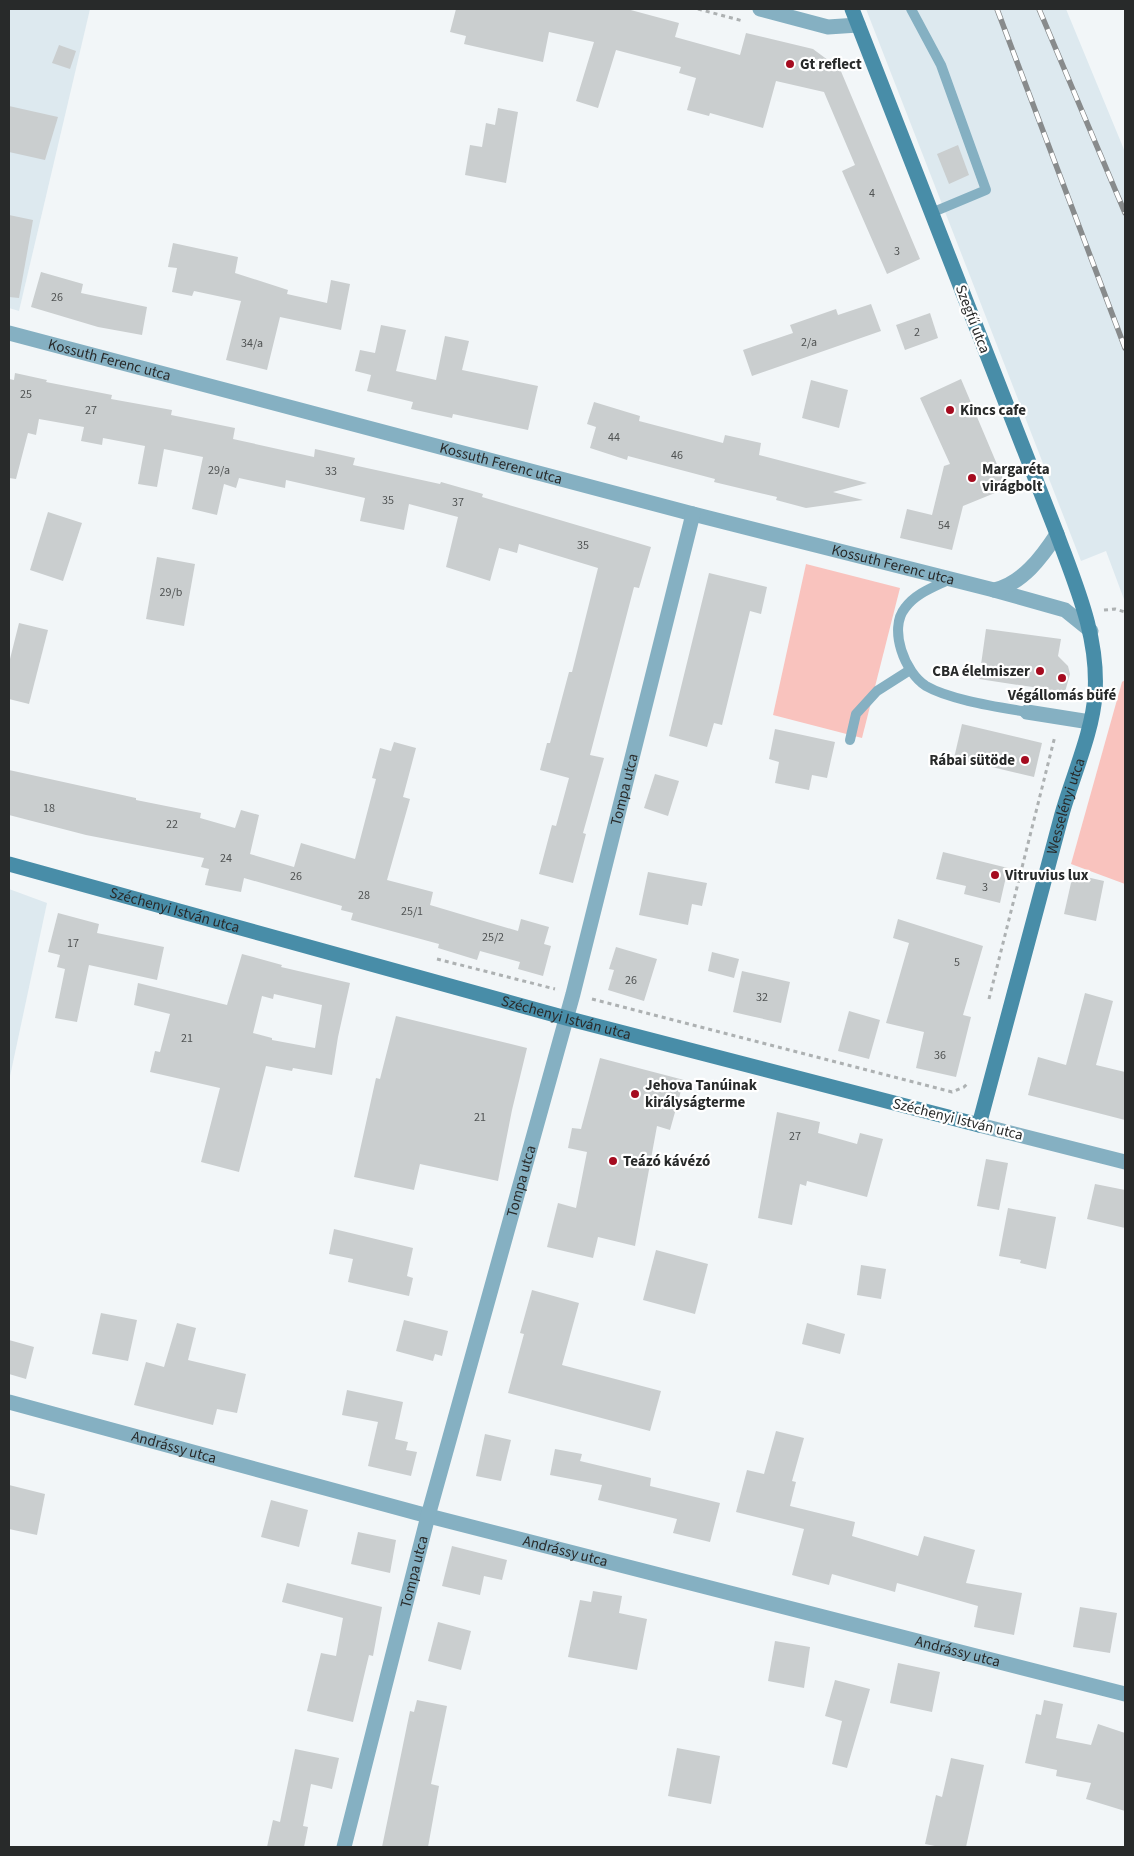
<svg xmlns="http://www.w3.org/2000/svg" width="1134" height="1856" viewBox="0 0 1134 1856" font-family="'Source Sans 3',sans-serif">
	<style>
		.built { fill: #dde9ef }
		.green { fill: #f9c3be }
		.building { fill: #cacecf; fill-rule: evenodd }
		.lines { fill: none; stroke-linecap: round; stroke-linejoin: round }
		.path { stroke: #adb1b2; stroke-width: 3; stroke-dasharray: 4 4; stroke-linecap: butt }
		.lane { stroke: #85b0c2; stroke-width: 10 }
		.street { stroke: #85b0c2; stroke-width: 15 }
		.secondary { stroke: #488da8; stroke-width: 15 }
		.rail-casing { stroke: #888b8c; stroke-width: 5.5 }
		.rail { stroke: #fff; stroke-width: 4; stroke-dasharray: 11; stroke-linecap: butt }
		.poi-dot { fill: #a50b1f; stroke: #fff; stroke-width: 2 }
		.labels { text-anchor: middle; stroke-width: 4.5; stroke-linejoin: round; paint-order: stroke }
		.number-label { font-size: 12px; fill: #505353 }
		.poi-label { font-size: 15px; font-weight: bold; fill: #282a2a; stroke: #fff; text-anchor: start }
		.street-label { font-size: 15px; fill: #282a2a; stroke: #fff }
	</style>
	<rect width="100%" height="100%" fill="#f2f6f8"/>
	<g class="built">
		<polygon points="9,9 90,9 19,311 9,308"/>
		<polygon points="866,9 1066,9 1125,152 1125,602 1106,551 1081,561"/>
		<polygon points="9,889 47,903 9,1081"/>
	</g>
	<g class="green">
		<polygon points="806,564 900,588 862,738 773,715"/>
		<polygon points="1125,680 1125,884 1071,864 1122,682"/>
	</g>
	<g class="building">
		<polygon points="456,9 627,9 679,23 675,37 740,55 746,33 813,49 840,69 920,259 887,274 842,171 855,165 824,92 776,81 763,128 710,113 709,116 687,110 696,78 679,73 681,67 616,50 598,108 576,101 594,42 549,32 543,62 464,44 466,36 450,32"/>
		<polygon points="59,45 76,51 70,69 52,63"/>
		<polygon points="9,106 58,117 45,160 9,152"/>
		<polygon points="498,108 518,112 506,183 465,175 470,145 482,147 486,123 495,125"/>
		<polygon points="958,145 969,175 949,184 937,154"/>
		<polygon points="9,215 33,220 19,298 9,297"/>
		<polygon points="173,243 238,257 235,273 288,290 287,294 327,303 331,280 350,284 341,330 280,317 267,370 226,360 241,301 194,291 192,296 172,292 177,268 168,267"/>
		<polygon points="41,272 83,284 81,293 147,307 142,335 98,327 31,307"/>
		<polygon points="871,304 881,331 752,376 743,350 793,333 790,325 836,309 838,315"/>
		<polygon points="930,313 938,338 905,350 896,325"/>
		<polygon points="381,325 406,330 396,371 436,380 445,336 469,341 462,370 538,386 528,430 453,414 452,418 411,409 413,402 367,391 371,375 355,371 360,350 375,353"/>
		<polygon points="15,373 47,380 46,382 112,395 111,399 172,410 171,415 235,428 233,439 314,457 315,449 355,458 353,465 440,484 441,482 483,494 482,497 651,547 639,588 634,587 590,755 604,758 583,833 586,834 573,883 539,874 552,825 556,826 569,778 540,770 547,743 550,743 569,672 572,672 598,568 519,544 517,553 499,548 490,581 446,567 458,517 409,504 404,530 360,521 365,498 286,480 285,488 239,478 236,488 224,484 217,515 192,509 203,457 164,449 157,487 138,484 145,446 103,438 102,445 81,441 84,427 39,419 36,435 28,433 16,479 9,478 9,379 14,380"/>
		<polygon points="961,379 1007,488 963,506 952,550 900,538 907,509 932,515 944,466 950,464 920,398"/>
		<polygon points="811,380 848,390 839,428 802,418"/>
		<polygon points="594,402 640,416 639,421 723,443 725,435 761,443 759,455 867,483 833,492 863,500 806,508 776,500 777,497 714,482 715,479 628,456 627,460 590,448 596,427 587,424"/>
		<polygon points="48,512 82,523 63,581 30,570"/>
		<polygon points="157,557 195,564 184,626 146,619"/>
		<polygon points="709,573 767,587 761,614 750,611 722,725 714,723 707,747 669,736"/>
		<polygon points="19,623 48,630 29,704 9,699 9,663"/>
		<polygon points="986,629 1061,639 1058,656 1068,666 1070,674 1065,692 979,679"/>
		<polygon points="962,724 1042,743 1034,777 954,758"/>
		<polygon points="775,729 835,742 827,778 812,775 809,790 775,783 779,762 769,759"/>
		<polygon points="394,742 416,748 403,797 410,799 387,880 433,892 430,905 477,919 518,931 521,919 549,927 544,944 551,946 543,976 518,969 520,962 480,951 477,960 438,948 439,944 351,920 353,913 341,910 342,906 244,878 241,892 205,885 209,869 201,867 204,858 86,835 9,815 9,770 136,798 136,800 201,813 200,818 235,828 241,810 259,815 250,854 294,867 301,843 355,859 376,779 372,778 380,748 391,751"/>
		<polygon points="655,774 679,781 668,816 644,808"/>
		<polygon points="943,852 1008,868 1000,903 964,894 966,886 936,879"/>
		<polygon points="648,872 707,883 702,906 692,904 688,925 639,915"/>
		<polygon points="1073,874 1104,881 1096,921 1064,914"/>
		<polygon points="58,913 99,924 97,933 164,947 157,980 89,965 77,1022 55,1018 65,969 57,967 60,955 48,952"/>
		<polygon points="898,919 983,946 963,1015 971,1017 956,1077 916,1068 924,1032 886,1023 909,943 893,938"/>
		<polygon points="616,947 657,959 644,1001 608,990 614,970 609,969"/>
		<polygon points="712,952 739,959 734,978 708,971"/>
		<path d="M242 954 282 965 281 967 350 983 338 1037 332 1075 293 1068 292 1071 266 1066 239 1172 201 1162 220 1088 150 1072 155 1051 160 1052 170 1014 134 1005 138 983 227 1005ZM274 994 322 1005 315 1048 272 1040V1038L253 1033 262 996 273 999Z"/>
		<polygon points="742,971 790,982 781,1023 733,1012"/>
		<polygon points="1085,993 1113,1001 1096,1065 1125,1072 1125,1120 1028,1095 1038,1057 1066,1065"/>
		<polygon points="849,1011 880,1020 869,1059 838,1051"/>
		<polygon points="396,1016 527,1048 512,1110 498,1181 420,1164 414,1190 354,1177 376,1078 380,1079"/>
		<polygon points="600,1058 684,1080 670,1130 657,1126 635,1246 598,1237 593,1258 547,1247 558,1203 576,1208 587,1152 568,1148 572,1128 581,1129"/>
		<polygon points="777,1112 820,1122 818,1133 857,1144 860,1133 883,1139 867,1197 807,1181 806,1186 800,1184 792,1225 758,1218"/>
		<polygon points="986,1159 1008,1163 999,1210 977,1206"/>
		<polygon points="1095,1184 1125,1190 1125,1228 1087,1219"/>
		<polygon points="1008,1208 1056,1217 1046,1269 1020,1263 1021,1260 999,1256"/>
		<polygon points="334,1229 413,1248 407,1276 413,1278 409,1296 348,1282 353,1259 329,1254"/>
		<polygon points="656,1250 708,1264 695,1314 643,1300"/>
		<polygon points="861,1265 886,1269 881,1299 857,1295"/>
		<polygon points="532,1290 579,1303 562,1365 661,1391 650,1431 508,1393 524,1334 520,1333"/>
		<polygon points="101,1313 137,1320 128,1361 92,1354"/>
		<polygon points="404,1320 448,1331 442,1356 435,1354 433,1361 396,1351"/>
		<polygon points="177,1323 196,1328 188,1360 246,1374 237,1413 217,1409 213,1425 134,1405 146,1362 164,1367"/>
		<polygon points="807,1323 845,1334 840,1354 802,1344"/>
		<polygon points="9,1340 34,1347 26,1379 9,1374"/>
		<polygon points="347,1390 403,1402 395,1439 408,1442 406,1450 417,1452 411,1476 368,1466 378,1422 342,1415"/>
		<polygon points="776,1431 804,1438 792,1481 796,1482 790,1506 855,1522 852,1536 918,1556 924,1536 975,1550 966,1583 1022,1593 1014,1635 974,1627 978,1606 897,1583 895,1592 832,1574 829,1585 792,1575 804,1529 736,1512 747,1470 764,1474"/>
		<polygon points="485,1434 511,1440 501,1481 476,1476"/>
		<polygon points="555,1449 582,1454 580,1461 651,1478 650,1486 720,1503 710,1542 673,1533 677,1519 598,1500 602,1485 550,1475"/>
		<polygon points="9,1485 45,1494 37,1535 9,1529"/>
		<polygon points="271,1500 308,1510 299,1547 261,1537"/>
		<polygon points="358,1532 396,1540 390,1573 351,1564"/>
		<polygon points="452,1546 507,1560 502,1580 484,1576 480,1595 442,1586"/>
		<polygon points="287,1583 382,1607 373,1656 369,1655 353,1722 307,1711 321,1653 336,1656 343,1618 282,1602"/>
		<polygon points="593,1591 622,1596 619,1613 647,1619 637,1670 568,1657 580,1600 591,1602"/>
		<polygon points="1080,1607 1117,1613 1110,1653 1073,1647"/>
		<polygon points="438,1622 471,1631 461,1670 428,1661"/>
		<polygon points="775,1641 810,1647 804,1688 768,1681"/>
		<polygon points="898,1663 940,1672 932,1712 890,1703"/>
		<polygon points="835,1680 870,1689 847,1768 832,1764 842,1721 825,1716"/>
		<polygon points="417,1700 447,1706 431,1784 439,1786 428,1847 382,1847 410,1711 414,1712"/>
		<polygon points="1044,1700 1063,1704 1056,1738 1091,1745 1098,1724 1125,1733 1125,1811 1086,1799 1091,1783 1056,1776 1057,1770 1025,1763 1036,1714 1041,1715"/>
		<polygon points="677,1748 720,1756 711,1804 668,1796"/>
		<polygon points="295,1749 339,1758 332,1789 311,1784 303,1826 308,1827 304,1847 267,1847 273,1820 280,1822"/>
		<polygon points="951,1758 984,1765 966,1847 940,1847 925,1844 936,1795 942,1797"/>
	</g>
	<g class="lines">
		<g class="path">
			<polyline points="698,9 743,21"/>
			<polyline points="1104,610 1115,609 1125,612"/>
			<polyline points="437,959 555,989"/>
			<polyline points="592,999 952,1092 964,1087 968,1083"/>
			<polyline points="989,999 1055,736"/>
		</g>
		<g class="lane">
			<polyline points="911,9 941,65 986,190 931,213"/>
			<path d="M950 579C934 587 916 593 905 608 888 629 905 673 926 686 950 700 999 707 1027 712"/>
			<polyline points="850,740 856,714 877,691 910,670"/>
		</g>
		<g class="street">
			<polyline points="760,9 828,27 858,25"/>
			<path id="s1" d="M9 333 693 514 994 590 1065 610 1091 631"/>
			<path d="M994 590C1022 584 1042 557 1057 534"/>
			<polyline points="1027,712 1090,722"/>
			<polyline points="979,1125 1125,1162"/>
			<path id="s2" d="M9 1402 417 1513 1125 1694"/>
			<path id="s3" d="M344 1847 428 1516 573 994 693 514"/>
		</g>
		<path class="secondary" id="s4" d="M9 864 566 1018 979 1125C1007 1021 1034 918 1062 814 1072 778 1093 731 1095 694 1099 637 1076 586 1057 534L852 9"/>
		<defs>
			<g id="rail">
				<polyline points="997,9 1125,348"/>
				<polyline points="1039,9 1125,213"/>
			</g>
		</defs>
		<use href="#rail" class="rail-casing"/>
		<use href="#rail" class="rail"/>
	</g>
	<g class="poi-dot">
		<circle cx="790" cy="64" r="5"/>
		<circle cx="950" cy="410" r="5"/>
		<circle cx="972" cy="478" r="5"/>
		<circle cx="1040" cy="671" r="5"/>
		<circle cx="1062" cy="678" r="5"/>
		<circle cx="1025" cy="760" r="5"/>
		<circle cx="995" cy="875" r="5"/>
		<circle cx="635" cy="1094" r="5"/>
		<circle cx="613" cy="1161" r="5"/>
	</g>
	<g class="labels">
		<g class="number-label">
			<text x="872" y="197">4</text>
			<text x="897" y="255">3</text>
			<text x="57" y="301">26</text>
			<text x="917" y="336">2</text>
			<text x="809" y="346">2/a</text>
			<text x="252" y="347">34/a</text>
			<text x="26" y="398">25</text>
			<text x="91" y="414">27</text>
			<text x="614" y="441">44</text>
			<text x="677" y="459">46</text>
			<text x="219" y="474">29/a</text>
			<text x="331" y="475">33</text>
			<text x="388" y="504">35</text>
			<text x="458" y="506">37</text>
			<text x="944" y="529">54</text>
			<text x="583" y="549">35</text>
			<text x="171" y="596">29/b</text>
			<text x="49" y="812">18</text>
			<text x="172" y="828">22</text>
			<text x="226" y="862">24</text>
			<text x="296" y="880">26</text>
			<text x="985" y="891">3</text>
			<text x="364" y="899">28</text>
			<text x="412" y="915">25/1</text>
			<text x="493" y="941">25/2</text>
			<text x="73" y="947">17</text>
			<text x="957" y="966">5</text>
			<text x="631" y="984">26</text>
			<text x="762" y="1001">32</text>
			<text x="187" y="1042">21</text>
			<text x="940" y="1059">36</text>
			<text x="480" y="1121">21</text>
			<text x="795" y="1140">27</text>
		</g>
		<g class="poi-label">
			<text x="800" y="69">Gt reflect</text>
			<text x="960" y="415">Kincs cafe</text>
			<text x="982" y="474">Margaréta<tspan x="982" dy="17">virágbolt</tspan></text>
			<text x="1030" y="676" text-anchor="end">CBA élelmiszer</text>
			<text x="1062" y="700" text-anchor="middle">Végállomás büfé</text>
			<text x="1015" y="765" text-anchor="end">Rábai sütöde</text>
			<text x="1005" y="880">Vitruvius lux</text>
			<text x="645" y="1090">Jehova Tanúinak<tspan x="645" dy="17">királyságterme</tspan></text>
			<text x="623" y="1166">Teázó kávézó</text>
		</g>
		<g class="street-label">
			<text transform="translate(973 319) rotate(69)" y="5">Szegfű utca</text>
			<text dy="5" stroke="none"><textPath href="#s1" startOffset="104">Kossuth Ferenc utca</textPath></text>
			<text dy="5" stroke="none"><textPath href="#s1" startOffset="509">Kossuth Ferenc utca</textPath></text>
			<text dy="5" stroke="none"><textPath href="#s1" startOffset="914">Kossuth Ferenc utca</textPath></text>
			<text dy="5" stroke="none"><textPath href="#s3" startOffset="1094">Tompa utca</textPath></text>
			<text dy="5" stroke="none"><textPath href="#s4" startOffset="1335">Wesselényi utca</textPath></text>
			<text dy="5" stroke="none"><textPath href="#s4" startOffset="172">Széchenyi István utca</textPath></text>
			<text dy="5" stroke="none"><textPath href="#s4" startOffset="578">Széchenyi István utca</textPath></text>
			<text transform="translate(958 1119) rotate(14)" y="5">Széchenyi István utca</text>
			<text dy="5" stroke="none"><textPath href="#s3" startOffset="689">Tompa utca</textPath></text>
			<text dy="5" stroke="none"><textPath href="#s2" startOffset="171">Andrássy utca</textPath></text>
			<text dy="5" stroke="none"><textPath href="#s2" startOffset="576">Andrássy utca</textPath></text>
			<text dy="5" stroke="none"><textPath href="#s3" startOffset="284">Tompa utca</textPath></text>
			<text dy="5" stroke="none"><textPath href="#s2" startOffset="981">Andrássy utca</textPath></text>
		</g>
	</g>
	<rect width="1134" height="1856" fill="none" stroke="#282a2a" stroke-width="20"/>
</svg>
